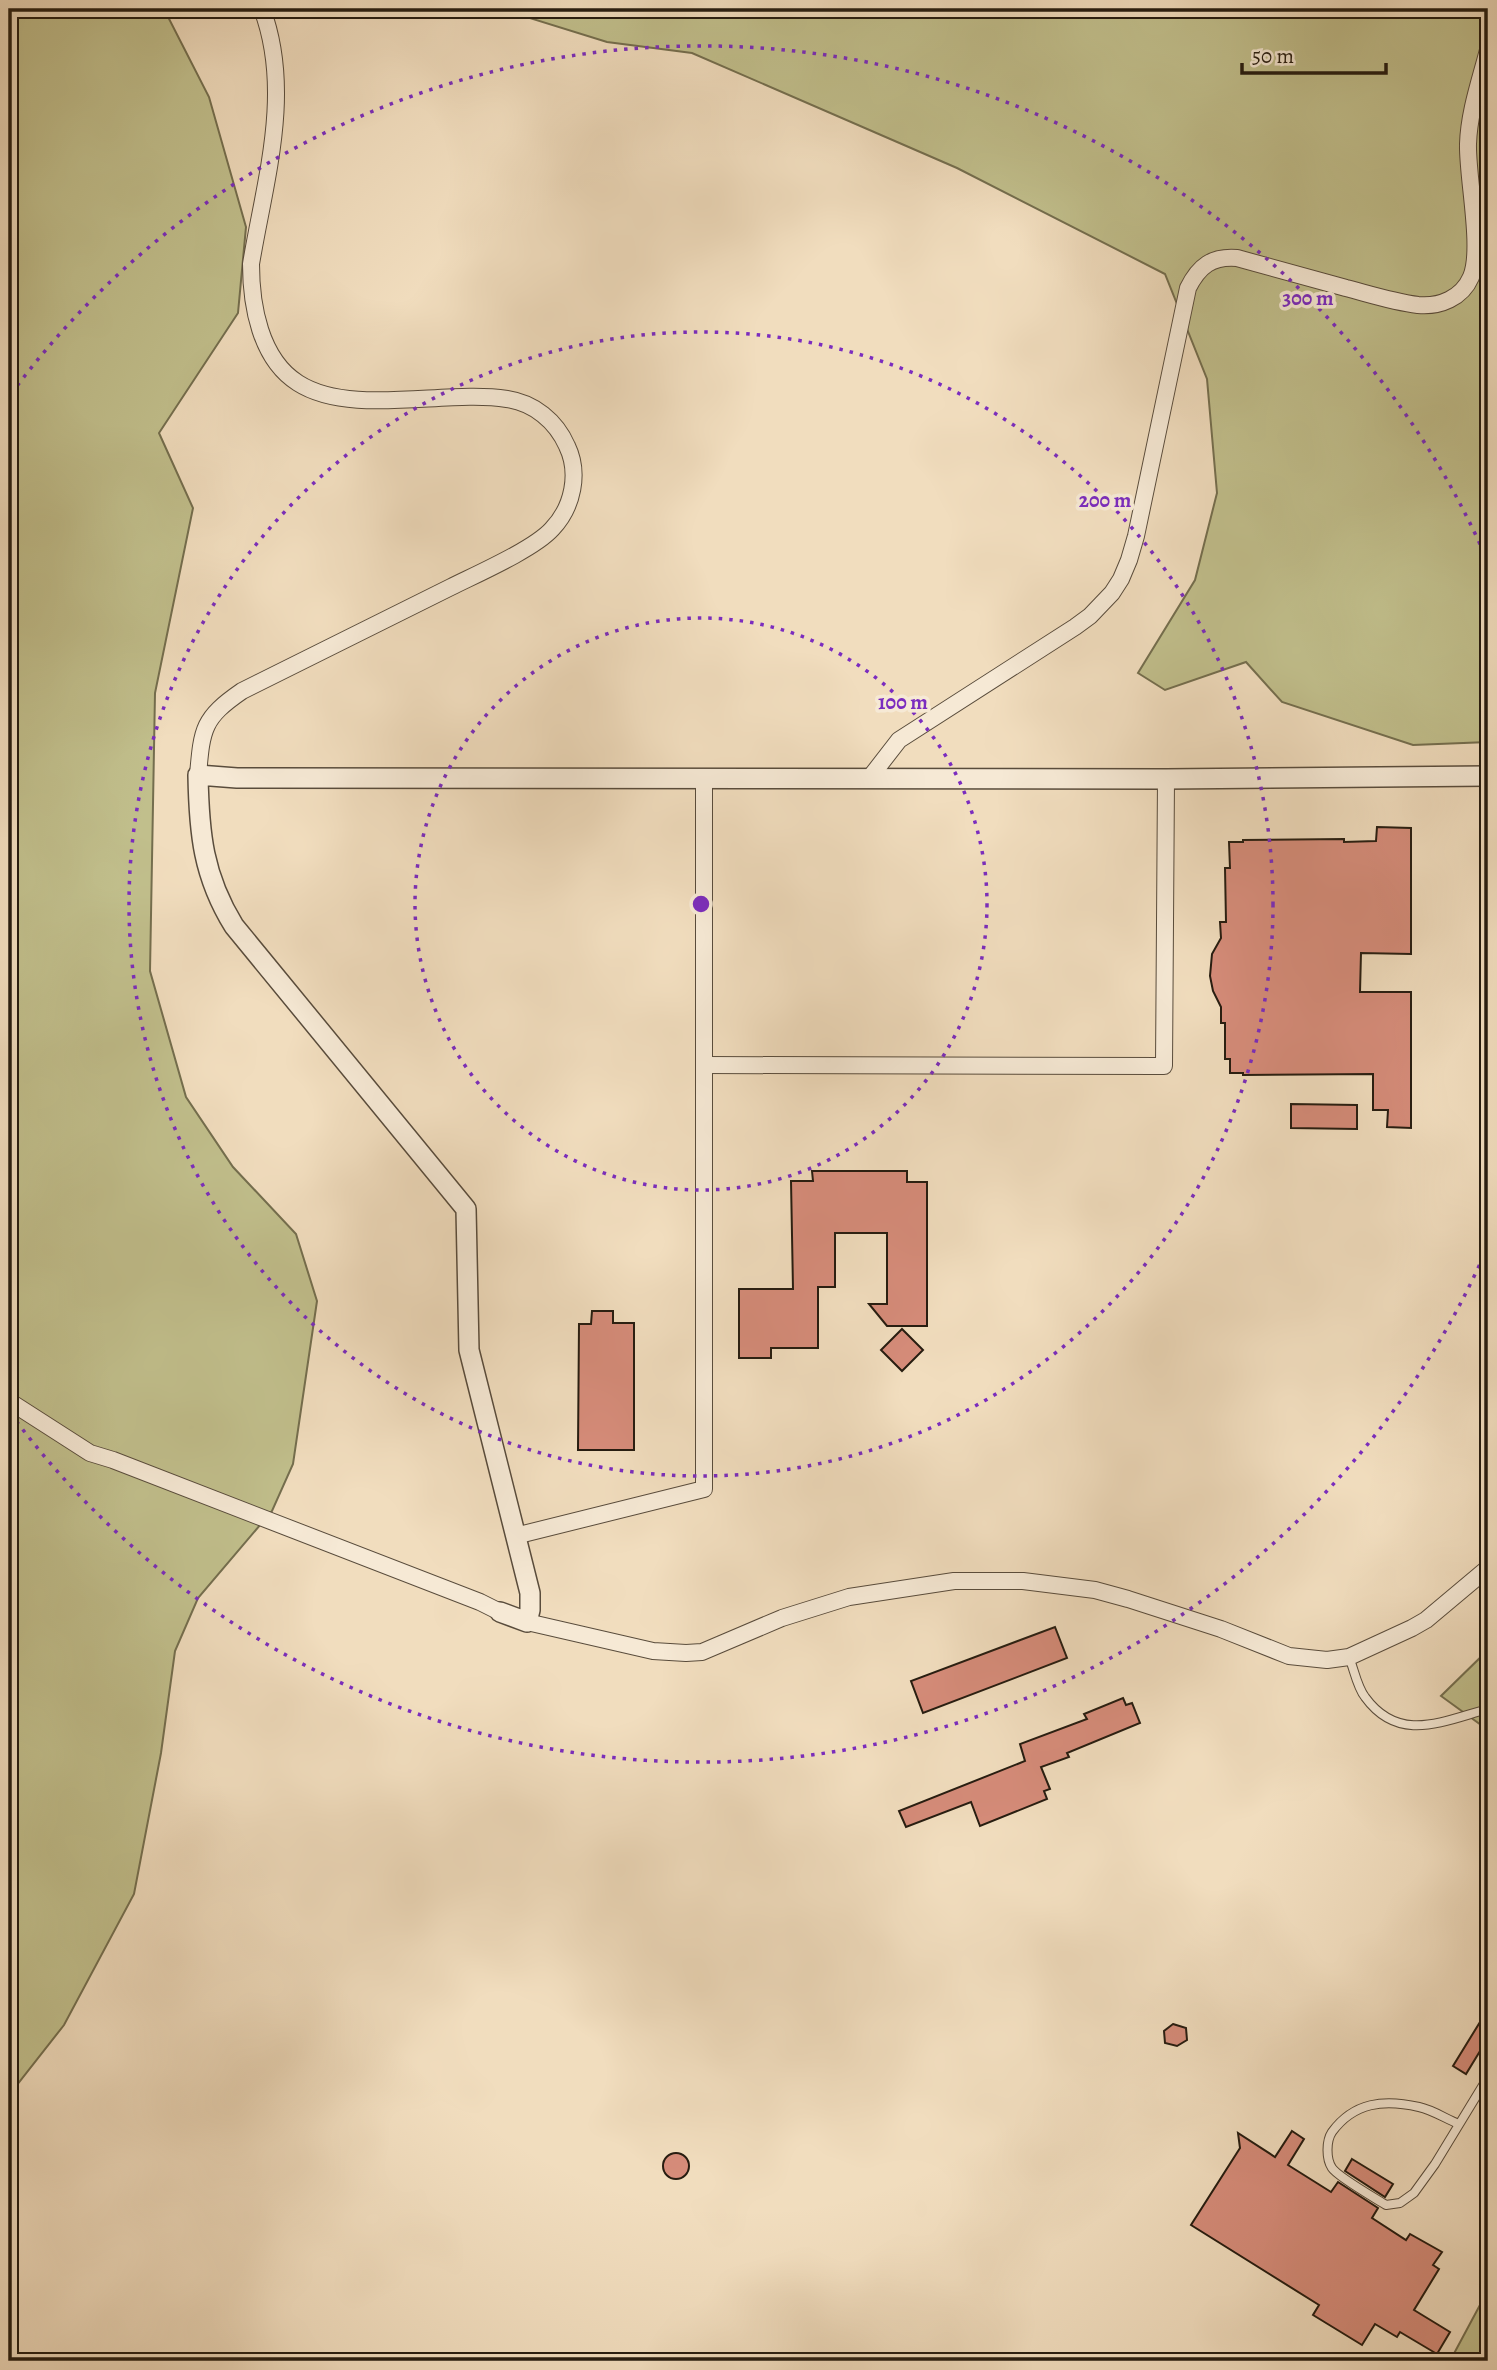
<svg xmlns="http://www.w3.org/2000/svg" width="1497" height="2370" viewBox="0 0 1497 2370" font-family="Alegreya,serif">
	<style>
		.green { fill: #c1bf8c; stroke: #746e4e; stroke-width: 2 }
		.building { fill: #d68c7a; stroke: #261c10; stroke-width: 2 }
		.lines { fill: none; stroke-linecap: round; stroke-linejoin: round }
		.service-casing { stroke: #594c3c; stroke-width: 10 }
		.minor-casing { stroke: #594c3c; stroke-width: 18 }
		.tertiary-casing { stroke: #594c3c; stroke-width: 22 }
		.service { stroke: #f6e9d5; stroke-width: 8 }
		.minor { stroke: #f6e9d5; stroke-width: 16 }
		.tertiary { stroke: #f6e9d5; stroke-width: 19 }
		.ring { fill: none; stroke: #7b2cbf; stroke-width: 3.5; stroke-dasharray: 3.5 7 }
		.centre { fill: #7b2cbf; stroke: #f6e9d5; stroke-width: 3.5 }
		.ring-label { font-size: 21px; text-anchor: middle; font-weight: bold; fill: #7b2cbf; stroke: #f6e9d5; stroke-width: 7; stroke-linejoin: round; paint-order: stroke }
	</style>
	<rect width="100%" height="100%" fill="#f1ddbe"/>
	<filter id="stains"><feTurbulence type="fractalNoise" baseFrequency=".00286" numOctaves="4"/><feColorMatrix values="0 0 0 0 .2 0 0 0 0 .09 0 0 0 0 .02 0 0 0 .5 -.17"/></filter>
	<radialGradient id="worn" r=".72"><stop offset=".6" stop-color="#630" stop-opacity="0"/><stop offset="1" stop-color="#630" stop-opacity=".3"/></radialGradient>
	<g class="green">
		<polygon points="9,9 164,9 209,97 246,227 238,313 159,433 193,508 155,693 150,971 186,1097 233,1167 296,1234 317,1301 293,1464 272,1511 198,1598 175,1651 161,1753 134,1894 64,2025 9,2095"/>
		<polygon points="501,9 1488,9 1488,742 1413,745 1282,702 1246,662 1165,690 1138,673 1195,580 1217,493 1207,379 1165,274 957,168 692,53 607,42"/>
		<polygon points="1488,1650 1488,1730 1441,1696"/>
		<polygon points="1488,2290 1488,2361 1450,2361"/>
	</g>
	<g class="building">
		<polygon points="1377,827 1411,828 1411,954 1361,953 1360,992 1411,992 1411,1128 1387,1127 1388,1110 1373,1110 1373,1074 1243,1075 1243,1073 1230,1073 1230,1059 1225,1059 1225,1023 1221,1023 1221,1007 1213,991 1210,976 1212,954 1221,938 1220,922 1226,922 1225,868 1230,868 1229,842 1243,842 1243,840 1344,839 1344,842 1376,841"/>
		<polygon points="1291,1104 1357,1105 1357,1129 1291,1128"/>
		<polygon points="812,1171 907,1171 907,1182 927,1182 927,1326 887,1326 869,1304 887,1304 887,1233 835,1233 835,1287 818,1287 818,1348 771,1348 771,1358 739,1358 739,1289 793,1289 791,1181 813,1181"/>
		<polygon points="592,1311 613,1311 613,1323 634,1323 634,1450 578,1450 579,1324 591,1324"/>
		<polygon points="902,1329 923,1350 902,1371 881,1350"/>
		<polygon points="1055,1627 1067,1658 923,1713 911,1681"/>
		<polygon points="1123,1698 1126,1705 1132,1703 1140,1723 1067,1753 1069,1757 1041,1767 1050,1789 1044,1791 1047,1799 980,1826 971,1802 906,1827 899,1811 1025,1761 1020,1744 1087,1719 1084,1714"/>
		<polygon points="1488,2009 1488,2038 1466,2074 1453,2066"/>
		<polygon points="1173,2024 1186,2028 1187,2040 1177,2046 1165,2043 1164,2031"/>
		<polygon points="1292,2131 1304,2139 1288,2165 1331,2192 1338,2182 1378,2208 1372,2218 1406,2240 1410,2234 1442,2252 1433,2265 1439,2269 1414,2310 1450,2332 1437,2354 1400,2332 1397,2337 1375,2324 1362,2345 1313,2315 1319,2305 1191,2225 1240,2148 1238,2133 1275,2157"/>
		<circle cx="676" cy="2166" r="13"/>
		<polygon points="1352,2159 1393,2184 1385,2197 1345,2171"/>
	</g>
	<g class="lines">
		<defs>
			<g id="service">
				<path d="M1349 1657C1354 1669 1357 1687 1365 1697 1399 1744 1443 1721 1488 1709"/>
				<path d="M1459 2124C1446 2119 1433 2110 1419 2107 1384 2099 1354 2102 1332 2132 1326 2141 1326 2159 1332 2168 1338 2177 1375 2198 1386 2205L1400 2203 1414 2193 1435 2164 1488 2077"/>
			</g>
			<g id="minor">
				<path d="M198 775C202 728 203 718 242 691 312 656 382 622 451 587 477 574 534 549 552 529 573 507 580 473 567 446 556 421 534 403 507 399 447 389 351 417 298 383 260 359 251 305 251 264 265 180 293 92 262 9"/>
				<path d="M868 780 899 740 1075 627 1090 616 1112 593 1121 579 1129 560 1136 536 1188 288C1199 266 1212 256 1237 258 1274 268 1310 278 1346 288 1369 294 1394 302 1418 305 1440 307 1462 298 1471 277 1483 249 1467 177 1468 144 1469 112 1480 81 1488 50"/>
				<polyline points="705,1065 1164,1066 1166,779"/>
				<polyline points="9,1401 90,1453 113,1460 480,1602 500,1612"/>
				<polyline points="515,1536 704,1489 704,778"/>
				<polyline points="527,1622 653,1651 686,1653 702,1652 782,1618 849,1597 954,1581 1023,1581 1095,1590 1128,1599 1221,1629 1289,1656 1327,1660 1349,1657 1412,1628 1426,1620 1488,1568"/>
			</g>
			<path id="tertiary" d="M500 1612 527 1622 530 1610V1593L469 1350 466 1209 234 926C203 876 199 833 198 775L237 778 1166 779 1488 776"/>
		</defs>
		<use href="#service" class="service-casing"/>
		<use href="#minor" class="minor-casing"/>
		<use href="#tertiary" class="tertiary-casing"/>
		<use href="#service" class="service"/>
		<use href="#minor" class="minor"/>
		<use href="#tertiary" class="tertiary"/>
	</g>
	<g class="ring">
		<circle cx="701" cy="904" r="286"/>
		<circle cx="701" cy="904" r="572"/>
		<path d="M1488 1246A858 858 0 0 1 11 1414M11 394A858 858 0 0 1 1488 562"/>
	</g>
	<circle cx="701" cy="904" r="10" class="centre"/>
	<g class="ring-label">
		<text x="1308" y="305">300 m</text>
		<text x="1105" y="507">200 m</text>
		<text x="903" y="709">100 m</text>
	</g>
	<rect width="1497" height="2370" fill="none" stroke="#f1ddbe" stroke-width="35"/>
	<rect x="10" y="10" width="1476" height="2349" fill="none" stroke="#261c10" stroke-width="3.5"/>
	<rect x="18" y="18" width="1462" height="2335" fill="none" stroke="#261c10" stroke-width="2"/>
	<path d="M1242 63v10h144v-10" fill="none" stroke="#261c10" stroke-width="3.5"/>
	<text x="1252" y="63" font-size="21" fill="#261c10" stroke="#f6e9d5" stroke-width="5" paint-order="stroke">50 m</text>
	<rect width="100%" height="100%" filter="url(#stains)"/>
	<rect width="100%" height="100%" fill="url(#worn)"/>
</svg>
